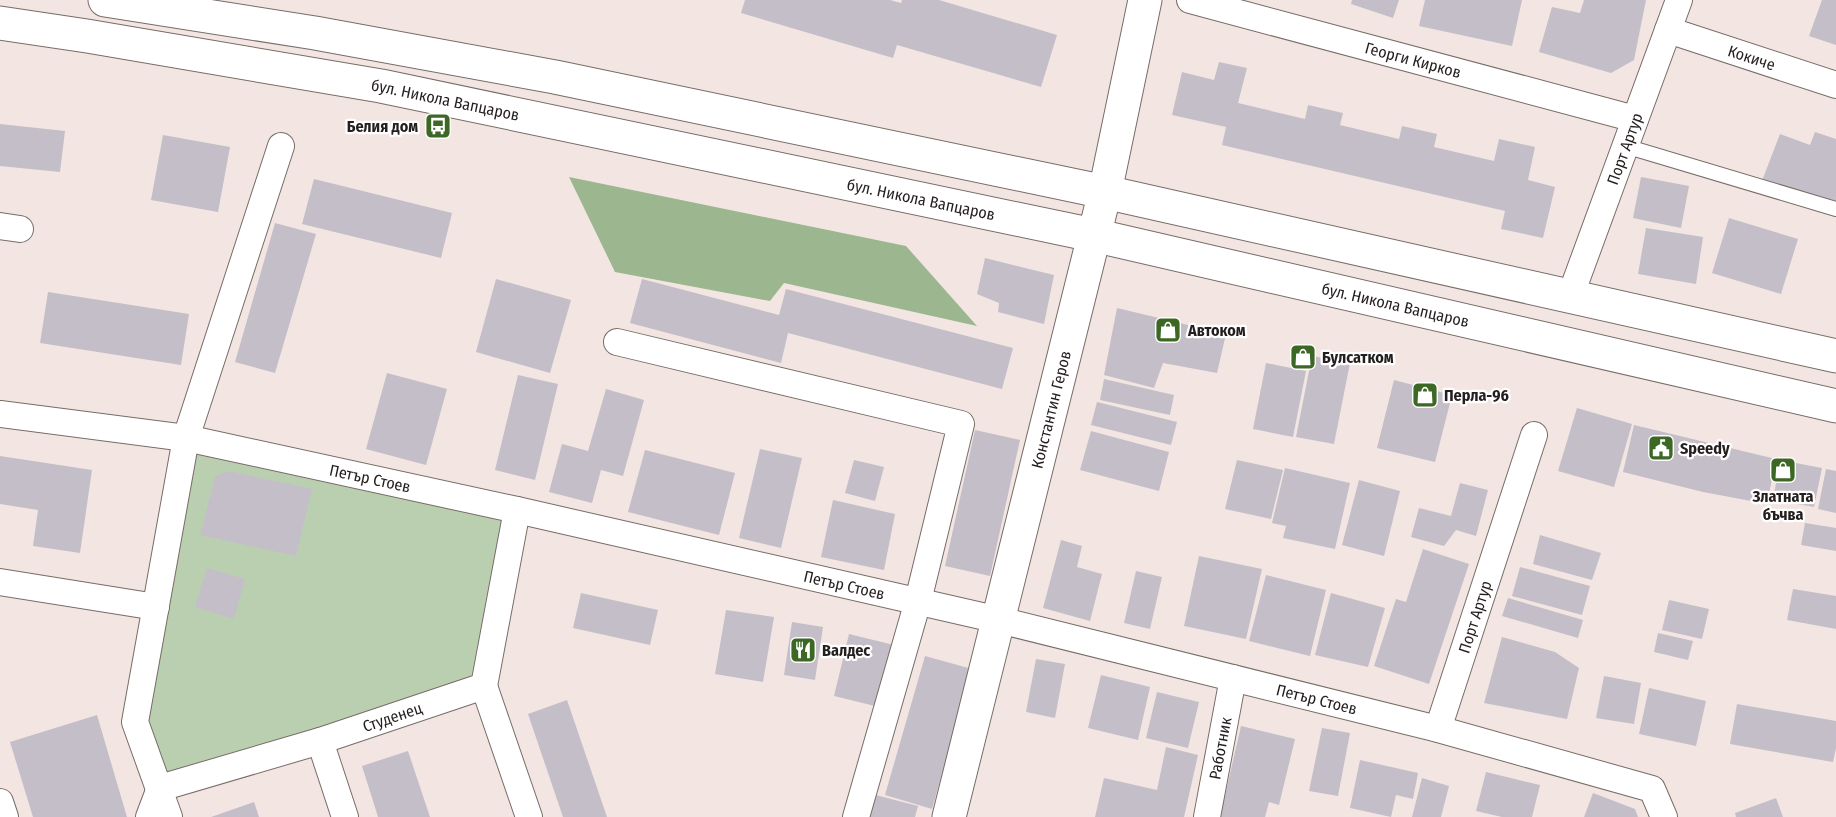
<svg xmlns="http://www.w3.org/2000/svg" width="1836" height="817" viewBox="0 0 1836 817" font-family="'Fira Sans Condensed',sans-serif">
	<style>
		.green { fill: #bacfb0 }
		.forest { fill: #9cb690 }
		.building { fill: #c4bec8 }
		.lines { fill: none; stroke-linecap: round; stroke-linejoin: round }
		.service-casing { stroke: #776c68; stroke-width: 16 }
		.minor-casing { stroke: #776c68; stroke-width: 28 }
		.tertiary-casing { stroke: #776c68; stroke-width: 35 }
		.service { stroke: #fff; stroke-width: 14 }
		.minor { stroke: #fff; stroke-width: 26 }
		.tertiary { stroke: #fff; stroke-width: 33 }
		.labels { text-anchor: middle; stroke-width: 4.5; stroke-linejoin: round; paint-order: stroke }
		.street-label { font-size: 16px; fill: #241f1e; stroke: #fff }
		.poi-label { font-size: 16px; font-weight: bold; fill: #241f1e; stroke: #fff; text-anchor: start }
	</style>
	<rect width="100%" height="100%" fill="#f3e6e2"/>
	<polygon class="green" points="186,438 517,510 484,686 160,788 135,722"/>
	<polygon class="forest" points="569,177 906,246 977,326 784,283 770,301 615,272"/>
	<g class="building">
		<polygon points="745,0 890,0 901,3 902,0 939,0 1057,35 1041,87 897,45 893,58 741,13"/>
		<polygon points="1352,0 1399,0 1393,18 1351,4"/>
		<polygon points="1425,0 1522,0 1512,46 1419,26"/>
		<polygon points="1584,0 1646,0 1634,60 1611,73 1539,52 1552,7 1580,13"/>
		<polygon points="1822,0 1836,0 1836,45 1809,36"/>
		<polygon points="1219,62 1247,68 1238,103 1305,119 1308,105 1343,113 1340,125 1399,139 1402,126 1437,134 1434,147 1494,161 1499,139 1535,147 1528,180 1555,187 1543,238 1501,229 1505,211 1222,145 1226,127 1172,115 1182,72 1214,80"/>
		<polygon points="0,124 65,131 60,172 0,166"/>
		<polygon points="1815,132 1836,139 1836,215 1760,186 1780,134 1810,145"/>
		<polygon points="163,135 230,147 218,212 151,200"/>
		<polygon points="1641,177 1689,186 1681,228 1633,218"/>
		<polygon points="314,179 452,213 441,258 302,224"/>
		<polygon points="1729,218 1798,239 1781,294 1712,273"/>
		<polygon points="275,223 316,234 275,373 235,362"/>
		<polygon points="1646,228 1703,237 1696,284 1638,274"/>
		<polygon points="985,258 1054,275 1044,324 998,312 999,303 977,294"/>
		<polygon points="496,279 571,300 550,373 476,352"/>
		<polygon points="642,279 779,315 786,289 1013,348 1002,389 788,333 781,363 630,323"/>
		<polygon points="48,292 189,314 181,365 40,343"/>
		<polygon points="1117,308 1226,334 1217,373 1163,363 1154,388 1104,375"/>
		<polygon points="1312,356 1350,363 1334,444 1296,437"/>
		<polygon points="1266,363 1306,371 1293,437 1253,429"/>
		<polygon points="387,373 447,389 426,465 366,449"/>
		<polygon points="518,375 558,384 535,480 495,470"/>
		<polygon points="1104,379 1174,395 1170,415 1100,400"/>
		<polygon points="1394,380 1452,395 1435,462 1377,448"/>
		<polygon points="606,389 644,400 623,476 601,470 592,503 549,492 562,444 588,451"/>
		<polygon points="1097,402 1177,422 1171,445 1091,425"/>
		<polygon points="1577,408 1632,424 1614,487 1558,471"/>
		<polygon points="1634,425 1776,459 1767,504 1703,492 1623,472"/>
		<polygon points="975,430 1020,440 990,576 945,566"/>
		<polygon points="1091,431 1169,452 1159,491 1080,470"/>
		<polygon points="760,449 802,458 781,548 739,538"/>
		<polygon points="645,450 735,473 719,535 628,512"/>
		<polygon points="0,456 92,470 80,553 33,546 38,510 0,504"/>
		<polygon points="854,460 884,467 875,501 845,493"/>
		<polygon points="1237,460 1283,470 1271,519 1225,509"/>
		<polygon points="1780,460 1822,468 1814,507 1773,500"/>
		<polygon points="1285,468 1350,483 1335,549 1283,538 1286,526 1272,523"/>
		<polygon points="1826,469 1836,471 1836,513 1818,509"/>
		<polygon points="228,471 312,489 296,556 200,535 215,477"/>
		<polygon points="1359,480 1400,491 1384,556 1342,545"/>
		<polygon points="1460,483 1488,490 1476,536 1456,530 1444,546 1411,537 1419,508 1451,516"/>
		<polygon points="833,500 895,514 884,570 821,557"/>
		<polygon points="1805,523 1836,528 1836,551 1801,545"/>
		<polygon points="1540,535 1601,553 1592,580 1533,564"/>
		<polygon points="1061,540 1082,546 1077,567 1102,574 1090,621 1043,608"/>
		<polygon points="1423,549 1469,564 1429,684 1374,666 1396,599 1406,602"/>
		<polygon points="1199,556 1262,569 1246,639 1184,626"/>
		<polygon points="1520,567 1590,586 1582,615 1512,596"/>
		<polygon points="207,568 245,579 234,619 195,607"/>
		<polygon points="1136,571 1162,577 1150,629 1124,623"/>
		<polygon points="1266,575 1326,590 1310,656 1249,641"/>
		<polygon points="1793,589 1836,596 1836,629 1787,620"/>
		<polygon points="581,593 658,610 650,645 573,628"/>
		<polygon points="1331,593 1385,608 1368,667 1315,655"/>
		<polygon points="1508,598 1583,620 1578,638 1502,616"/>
		<polygon points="1669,600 1709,609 1702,639 1662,630"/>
		<polygon points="726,610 774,617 763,682 715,674"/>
		<polygon points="792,622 823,627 815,680 784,675"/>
		<polygon points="1658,633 1693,641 1688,660 1654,652"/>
		<polygon points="849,634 894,645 879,707 834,696"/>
		<polygon points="1502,637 1555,652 1579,668 1567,719 1484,703"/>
		<polygon points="925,656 972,669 932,809 885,795"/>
		<polygon points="1036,659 1065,664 1055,718 1026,712"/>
		<polygon points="1101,675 1150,687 1138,740 1088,728"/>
		<polygon points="1604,676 1641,683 1634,724 1596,718"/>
		<polygon points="1649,688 1706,701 1696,746 1639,734"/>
		<polygon points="1157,692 1199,702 1188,748 1146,738"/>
		<polygon points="567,700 607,817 563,817 528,714"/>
		<polygon points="1737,704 1836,721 1836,748 1833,762 1730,744"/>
		<polygon points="97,715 127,817 33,817 10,742"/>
		<polygon points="1241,726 1295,739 1279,805 1269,802 1265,817 1220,817"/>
		<polygon points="1322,728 1350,733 1338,796 1309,791"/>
		<polygon points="1166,747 1198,755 1184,817 1095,817 1104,778 1157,790"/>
		<polygon points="408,751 430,817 378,817 362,766"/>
		<polygon points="1360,760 1418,773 1413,799 1396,795 1391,817 1350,808"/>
		<polygon points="1486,772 1540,785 1532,817 1502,817 1476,811"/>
		<polygon points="1422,778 1449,786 1441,817 1412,817"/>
		<polygon points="868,793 918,806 915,817 861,817"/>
		<polygon points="1593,793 1635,809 1638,817 1584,817"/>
		<polygon points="1776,798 1783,817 1736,817 1735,813"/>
		<polygon points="254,802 259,817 211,817"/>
	</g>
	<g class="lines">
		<defs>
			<polyline id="service" points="1625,146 1836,209"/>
			<g id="minor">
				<path id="s1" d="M1190 0 1635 119"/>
				<path id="s2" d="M1668 30 1836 85"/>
				<polyline points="0,226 20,229"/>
				<path id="s3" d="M1570 297 1679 0"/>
				<polyline points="617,342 961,424 918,601 856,817"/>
				<path id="s4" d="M0 414 186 438 517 510 999 620 1438 729 1652 789 1664 817"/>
				<polyline points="0,582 156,607"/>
				<polyline points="484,686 529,817"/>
				<path id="s5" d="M1438 729 1534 435"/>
				<polyline points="320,741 345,817"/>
				<polyline points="0,802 5,817"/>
				<path id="s6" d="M149 817 160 788 320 741 484 686 517 510"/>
				<polyline points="169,817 135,722 186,438 281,146"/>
				<path id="s7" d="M1207 817 1233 678"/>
			</g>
			<g id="tertiary">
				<polyline points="105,0 315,33 555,77 1105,192 1836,356"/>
				<path id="s8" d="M0 23 87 36 381 86 1093 235 1836 406"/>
				<path id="s9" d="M949 817 1105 192 1145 0"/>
			</g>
		</defs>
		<use href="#service" class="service-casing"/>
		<use href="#minor" class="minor-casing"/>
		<use href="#tertiary" class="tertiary-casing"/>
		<use href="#service" class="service"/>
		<use href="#minor" class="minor"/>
		<use href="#tertiary" class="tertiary"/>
	</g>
	<defs>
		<symbol id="bus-square" viewBox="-11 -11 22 22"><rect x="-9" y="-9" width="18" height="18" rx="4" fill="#3c6724" stroke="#fff"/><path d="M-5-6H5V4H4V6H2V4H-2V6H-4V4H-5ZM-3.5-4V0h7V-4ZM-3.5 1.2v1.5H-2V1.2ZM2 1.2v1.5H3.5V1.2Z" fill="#fff"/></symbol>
		<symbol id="shop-square" viewBox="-11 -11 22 22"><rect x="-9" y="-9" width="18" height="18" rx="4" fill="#3c6724" stroke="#fff"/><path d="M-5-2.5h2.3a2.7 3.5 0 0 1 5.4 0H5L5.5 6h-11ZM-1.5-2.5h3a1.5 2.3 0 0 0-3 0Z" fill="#fff"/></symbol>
		<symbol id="civic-square" viewBox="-11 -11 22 22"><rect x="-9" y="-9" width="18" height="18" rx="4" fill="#3c6724" stroke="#fff"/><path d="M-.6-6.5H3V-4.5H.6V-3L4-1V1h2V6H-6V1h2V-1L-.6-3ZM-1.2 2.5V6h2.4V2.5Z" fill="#fff"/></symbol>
		<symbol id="restaurant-square" viewBox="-11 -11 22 22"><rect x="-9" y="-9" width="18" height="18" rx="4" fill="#3c6724" stroke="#fff"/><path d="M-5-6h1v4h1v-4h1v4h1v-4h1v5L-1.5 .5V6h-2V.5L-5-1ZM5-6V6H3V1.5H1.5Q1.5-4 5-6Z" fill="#fff"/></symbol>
	</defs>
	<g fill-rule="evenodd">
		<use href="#bus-square" x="423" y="111" width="30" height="30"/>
		<use href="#shop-square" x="1153" y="315" width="30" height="30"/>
		<use href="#shop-square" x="1288" y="342" width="30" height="30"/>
		<use href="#shop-square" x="1410" y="380" width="30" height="30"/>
		<use href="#civic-square" x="1646" y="433" width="30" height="30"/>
		<use href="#shop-square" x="1768" y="455" width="30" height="30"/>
		<use href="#restaurant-square" x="788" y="635" width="30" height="30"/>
	</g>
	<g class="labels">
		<g class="street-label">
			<text dy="6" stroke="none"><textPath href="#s2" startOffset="88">Кокиче</textPath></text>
			<text dy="6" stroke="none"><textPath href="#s1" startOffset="231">Георги Кирков</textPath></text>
			<text dy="6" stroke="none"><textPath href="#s8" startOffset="452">бул. Никола Вапцаров</textPath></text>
			<text dy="6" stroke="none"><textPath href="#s3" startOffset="158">Порт Артур</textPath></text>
			<text dy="6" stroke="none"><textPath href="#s8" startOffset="938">бул. Никола Вапцаров</textPath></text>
			<text dy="6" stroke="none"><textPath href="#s8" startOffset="1424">бул. Никола Вапцаров</textPath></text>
			<text dy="6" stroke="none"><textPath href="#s9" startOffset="420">Константин Геров</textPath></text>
			<text dy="6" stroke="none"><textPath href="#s4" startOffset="376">Петър Стоев</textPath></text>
			<text dy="6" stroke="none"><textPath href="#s4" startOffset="862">Петър Стоев</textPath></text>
			<text dy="6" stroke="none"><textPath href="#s5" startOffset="118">Порт Артур</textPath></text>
			<text dy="6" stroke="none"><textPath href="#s4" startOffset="1348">Петър Стоев</textPath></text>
			<text dy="6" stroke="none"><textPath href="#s6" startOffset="274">Студенец</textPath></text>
			<text dy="6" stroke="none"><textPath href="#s7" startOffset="70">Работник</textPath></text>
		</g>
		<g class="poi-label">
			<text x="418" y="132" text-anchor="end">Белия дом</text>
			<text x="1188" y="336">Автоком</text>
			<text x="1322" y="363">Булсатком</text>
			<text x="1444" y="401">Перла-96</text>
			<text x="1680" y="454">Speedy</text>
			<text x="1783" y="502" text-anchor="middle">Златната<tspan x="1783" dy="18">бъчва</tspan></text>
			<text x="822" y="656">Валдес</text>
		</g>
	</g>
</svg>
